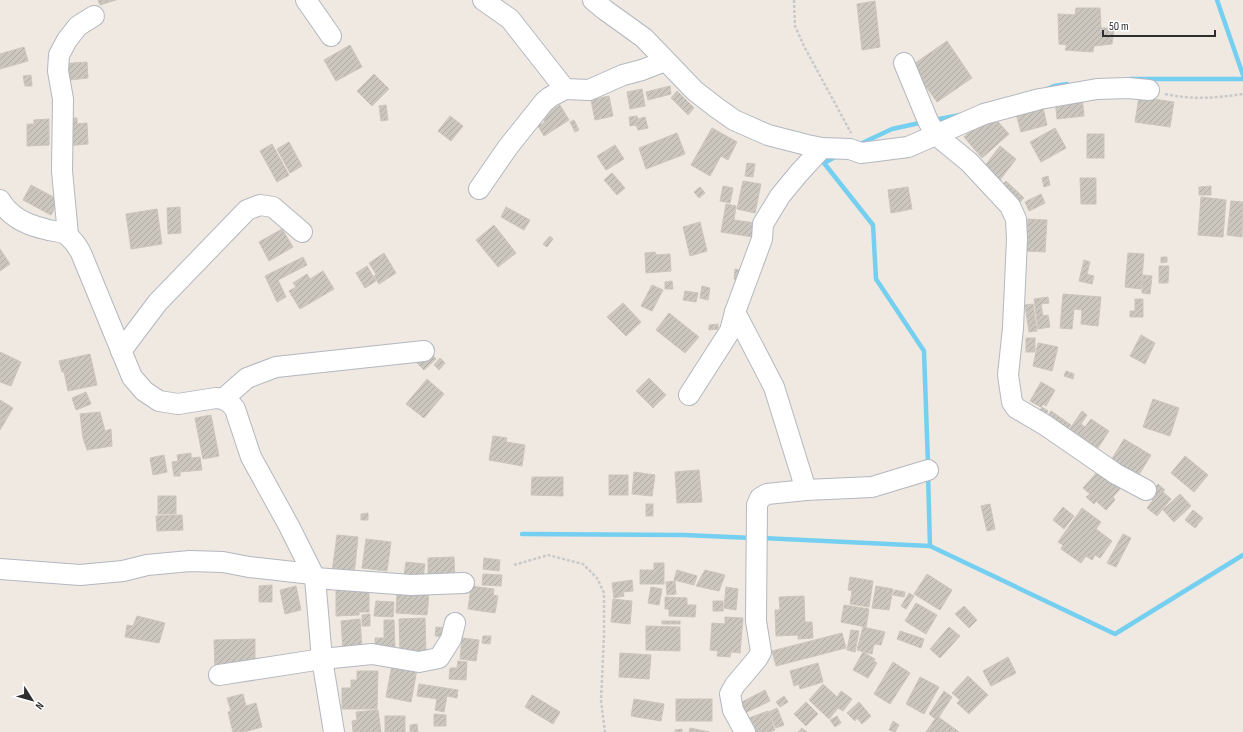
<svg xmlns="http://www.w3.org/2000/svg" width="1243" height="732" viewBox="0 0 1243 732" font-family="'Sofia Sans Condensed',sans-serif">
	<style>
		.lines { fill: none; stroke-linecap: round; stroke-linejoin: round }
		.stream { stroke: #75cff0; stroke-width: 4.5 }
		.building { fill: url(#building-hatch); stroke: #cbc5ba }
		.minor-casing { stroke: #b4b7c1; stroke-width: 22 }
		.path { stroke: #c9c9c9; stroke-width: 2.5; stroke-dasharray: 3 2; stroke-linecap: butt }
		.minor { stroke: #fff; stroke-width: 20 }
	</style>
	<defs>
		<pattern id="building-hatch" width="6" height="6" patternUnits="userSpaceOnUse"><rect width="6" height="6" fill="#cbc7bf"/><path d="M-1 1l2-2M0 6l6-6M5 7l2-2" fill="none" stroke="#afaba4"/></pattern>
	</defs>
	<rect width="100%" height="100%" fill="#efe9e1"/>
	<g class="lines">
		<g class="stream">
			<polyline points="1217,0 1243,75"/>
			<polyline points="1130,79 1243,79"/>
			<polyline points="1047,89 1054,86 1067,84"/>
			<polyline points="934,120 960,115"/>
			<polyline points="858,145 892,129 924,122"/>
			<polyline points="837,156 824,163 873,225 876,279 924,351 928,465"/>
			<polyline points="928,474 930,546"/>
			<polyline points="522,534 684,535 752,538"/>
			<polyline points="761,538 930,546 1115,634 1243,555"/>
		</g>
	</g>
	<g class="building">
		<polygon points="98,0 116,0 100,5"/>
		<polygon points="875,1 880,47 862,50 857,4"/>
		<polygon points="1076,8 1100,8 1101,28 1114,28 1112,44 1094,46 1093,52 1065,50 1067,45 1059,44 1058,14 1075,15"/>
		<polygon points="947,41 972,78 937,102 911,66"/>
		<polygon points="350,45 362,67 336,81 324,60"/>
		<polygon points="24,47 28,61 0,69 0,54"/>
		<polygon points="87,62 88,78 60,81 58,64"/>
		<polygon points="374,74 389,89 372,106 357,91"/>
		<polygon points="31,75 32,86 25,86 23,76"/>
		<polygon points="670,86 671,94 648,100 646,92"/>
		<polygon points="642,89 645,106 630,109 627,92"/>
		<polygon points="677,91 694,108 688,115 671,98"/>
		<polygon points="609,96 613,116 595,120 591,100"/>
		<polygon points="1082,96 1084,116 1057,119 1055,99"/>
		<polygon points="1139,97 1174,102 1170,127 1135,122"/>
		<polygon points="1042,103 1047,125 1021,132 1015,110"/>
		<polygon points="386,105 388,120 381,121 379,106"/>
		<polygon points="560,105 569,120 544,136 538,126 545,122 541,116"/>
		<polygon points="990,113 1009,134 982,158 964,137"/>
		<polygon points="450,116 463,126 451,141 438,131"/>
		<polygon points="637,116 638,119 645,117 648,128 638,130 636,125 630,126 629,117"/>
		<polygon points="77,118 77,124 87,123 88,144 65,146 63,119"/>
		<polygon points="49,119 49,145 27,146 27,124 34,124 34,120"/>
		<polygon points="574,120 579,130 575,132 570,122"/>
		<polygon points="712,128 737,142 728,160 721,156 710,176 691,165"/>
		<polygon points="1055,128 1066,148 1041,162 1030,142"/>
		<polygon points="677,133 685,154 646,169 639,148"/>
		<rect x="1087" y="134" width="17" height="24"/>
		<polygon points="289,142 302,166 290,173 277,149"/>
		<polygon points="272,144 289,175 277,182 260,151"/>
		<polygon points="615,145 624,159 606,170 597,156"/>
		<polygon points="1000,146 1016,159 1000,180 984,167"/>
		<polygon points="747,163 755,164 753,177 745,176"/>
		<polygon points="612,173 625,188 617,195 604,180"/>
		<polygon points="1048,176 1050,185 1044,187 1042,178"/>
		<polygon points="1080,178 1096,178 1096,204 1081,204"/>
		<polygon points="743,181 761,184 755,213 737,209"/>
		<polygon points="1006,181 1024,198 1017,205 999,188"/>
		<polygon points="31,185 59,200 51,215 23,200"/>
		<polygon points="723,186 733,188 730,203 720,201"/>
		<polygon points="1211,186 1211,195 1199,195 1199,187"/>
		<polygon points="700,187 705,193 699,198 694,192"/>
		<polygon points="908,187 912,209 891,213 888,190"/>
		<polygon points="1041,194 1045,203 1029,211 1025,202"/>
		<polygon points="1201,197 1226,200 1223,237 1198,235"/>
		<polygon points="1231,201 1243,202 1242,237 1227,235"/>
		<polygon points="726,204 736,206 734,220 755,223 753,237 721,232"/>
		<polygon points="180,207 181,233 168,234 167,208"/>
		<polygon points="506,207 530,220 524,230 501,217"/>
		<polygon points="157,209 162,244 131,249 126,214"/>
		<polygon points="1028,219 1047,220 1045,252 1026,251"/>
		<polygon points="700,222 707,251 690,256 683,227"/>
		<polygon points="494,225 516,253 498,267 476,240"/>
		<polygon points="282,229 293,247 269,261 259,242"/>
		<polygon points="550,236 553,239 547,247 543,244"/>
		<polygon points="0,249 10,264 0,271"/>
		<polygon points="655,252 656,255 670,254 671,271 646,273 645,253"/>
		<polygon points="384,253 396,273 379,284 374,276 376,274 369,263"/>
		<polygon points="1128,253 1144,254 1141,289 1125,287"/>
		<polygon points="303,257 307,265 278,280 286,297 277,302 265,276"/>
		<polygon points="1161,257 1167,257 1167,262 1161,263"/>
		<polygon points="1084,260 1090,262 1087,274 1094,276 1092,284 1079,281"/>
		<polygon points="367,266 376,281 365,288 356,273"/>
		<polygon points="1159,266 1169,266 1168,283 1159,283"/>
		<polygon points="735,269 743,271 742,281 734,279"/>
		<polygon points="323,271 334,289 300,309 289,291 296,287 293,283 307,274 310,279"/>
		<polygon points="1143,275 1152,276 1150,294 1142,293"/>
		<polygon points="672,281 673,289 665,289 665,282"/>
		<polygon points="652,285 663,290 652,311 641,306"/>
		<polygon points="702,286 710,288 708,300 700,298"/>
		<polygon points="685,291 698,293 696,302 683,300"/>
		<polygon points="1063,294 1101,297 1098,326 1081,324 1082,310 1074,309 1072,329 1060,328"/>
		<polygon points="1048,297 1049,303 1041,304 1043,316 1048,315 1050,327 1038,329 1034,299"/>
		<polygon points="1135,299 1143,299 1143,317 1130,317 1130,311 1135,311"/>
		<polygon points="623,303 641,322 626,336 607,317"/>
		<polygon points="1033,304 1037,331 1029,332 1025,305"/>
		<polygon points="669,313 699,337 685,353 656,330"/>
		<polygon points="718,324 718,329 709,330 709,325"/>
		<polygon points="1141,335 1155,343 1145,364 1130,356"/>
		<rect x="1026" y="338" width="9" height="14"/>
		<polygon points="1038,343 1058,347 1052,371 1033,366"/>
		<polygon points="429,351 436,359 424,370 416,362"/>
		<polygon points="0,352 21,362 11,386 0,382"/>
		<polygon points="90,354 97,385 68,391 64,372 62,372 59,361"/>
		<polygon points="440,358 445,363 439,370 434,365"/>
		<polygon points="1066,371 1074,374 1073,379 1064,376"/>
		<polygon points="649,378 666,395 653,408 636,391"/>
		<polygon points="427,379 444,394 424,418 406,404"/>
		<polygon points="1041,382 1055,390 1046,406 1043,404 1041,407 1030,401"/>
		<polygon points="86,392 91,404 76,410 72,398"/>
		<polygon points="1153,399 1179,408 1170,436 1143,427"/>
		<polygon points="0,400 13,408 0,430"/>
		<polygon points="1042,407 1048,411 1044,418 1038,414"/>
		<polygon points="1051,411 1071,425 1064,434 1045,420"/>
		<polygon points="1082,411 1087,415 1081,424 1085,427 1091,419 1109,431 1098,448 1069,430"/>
		<polygon points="100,412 105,431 111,429 112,446 87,450 83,438 80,414"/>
		<polygon points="211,415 219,456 203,459 195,418"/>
		<polygon points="493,436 507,438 506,442 525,445 522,466 489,460"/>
		<polygon points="1124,439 1151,455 1137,478 1110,462"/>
		<polygon points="191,453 191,458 200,457 202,470 180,472 180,476 174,476 172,462 178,461 177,455"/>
		<polygon points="164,455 167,472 153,475 150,458"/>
		<polygon points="1185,456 1208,475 1194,492 1171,473"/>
		<polygon points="699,470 702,502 677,503 675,472"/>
		<polygon points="1099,470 1120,489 1113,497 1115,500 1106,510 1096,501 1094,504 1086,497 1090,494 1083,488"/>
		<polygon points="634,472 655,475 652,496 632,494"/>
		<rect x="609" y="475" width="19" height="20"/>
		<polygon points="532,477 563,477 563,496 531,495"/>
		<polygon points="1158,484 1165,490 1163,492 1171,499 1157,516 1147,508 1153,500 1151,498 1158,490 1156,487"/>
		<polygon points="1180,494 1191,506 1174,522 1163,510"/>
		<rect x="158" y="496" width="18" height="18"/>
		<rect x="646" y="504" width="7" height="12"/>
		<polygon points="990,504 995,529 987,531 981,506"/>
		<polygon points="1063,507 1074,516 1064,529 1053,520"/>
		<polygon points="1082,508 1101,522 1096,529 1112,541 1100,558 1095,555 1092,560 1086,556 1081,563 1061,549 1063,545 1058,542"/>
		<polygon points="1193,510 1203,518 1195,528 1185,520"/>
		<polygon points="368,513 368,520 361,520 361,514"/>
		<polygon points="182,515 183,530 157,531 156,516"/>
		<polygon points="1123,534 1131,538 1116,567 1107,563"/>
		<polygon points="337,535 358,537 354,575 332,572"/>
		<polygon points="366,539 391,542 387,571 362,568"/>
		<polygon points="454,557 455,582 428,583 428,558"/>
		<polygon points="484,558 500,560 499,571 483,569"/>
		<polygon points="406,562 425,564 422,585 403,582"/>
		<polygon points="654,563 664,563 664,584 640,584 640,570 654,570"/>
		<polygon points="677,570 697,576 694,585 674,580"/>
		<polygon points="705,570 725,575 719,591 696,586"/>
		<polygon points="483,574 502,575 501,586 482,585"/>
		<polygon points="927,574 952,590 940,610 914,594"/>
		<polygon points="850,577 873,581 869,607 850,604 852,591 848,590"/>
		<polygon points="632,580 633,591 623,592 624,596 614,598 612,583"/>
		<polygon points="675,581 676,594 667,595 666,582"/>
		<polygon points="369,582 369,612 359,612 359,615 336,616 336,590 353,589"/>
		<polygon points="272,585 272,602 259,602 259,586"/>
		<polygon points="296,586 301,610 285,614 280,590"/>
		<polygon points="471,586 494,589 493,595 498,596 495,613 468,609"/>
		<polygon points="876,586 893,589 889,610 872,608"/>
		<polygon points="651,587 662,589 659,605 648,603"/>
		<polygon points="726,587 738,589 736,610 724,608"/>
		<polygon points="895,590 905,592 904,597 893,595"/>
		<polygon points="397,591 429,594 427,615 396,613"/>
		<polygon points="909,593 914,596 906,609 901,606"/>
		<polygon points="804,596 805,622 812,622 813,638 798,639 798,635 776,636 775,610 780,610 779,597"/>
		<polygon points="665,597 687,598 687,605 696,605 695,617 669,616 669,609 665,609"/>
		<polygon points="613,599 632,601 630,624 611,622"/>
		<polygon points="376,601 394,602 393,617 374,616"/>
		<rect x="713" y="601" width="10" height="10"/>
		<polygon points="916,603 937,615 926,634 905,621"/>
		<polygon points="844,605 869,609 866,627 841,622"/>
		<polygon points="964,606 977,620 969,628 955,614"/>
		<polygon points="370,614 370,626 362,626 362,615"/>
		<polygon points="137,616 165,623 159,643 125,637 127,625 133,626"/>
		<polygon points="725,617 743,618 740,653 731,652 730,657 717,656 718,651 710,650 712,623 725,624"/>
		<polygon points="425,618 426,654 400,655 399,619"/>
		<polygon points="360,619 362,649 343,650 341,621"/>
		<polygon points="384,620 394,620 395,650 375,650 375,638 384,638"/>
		<rect x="662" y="621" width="18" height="3"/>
		<polygon points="646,626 680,627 680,651 646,650"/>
		<polygon points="436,627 450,628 450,637 435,636"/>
		<polygon points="863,627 885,632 881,645 874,644 872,654 857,650"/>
		<polygon points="949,627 960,636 940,658 930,649"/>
		<polygon points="851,630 859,631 855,652 847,650"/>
		<polygon points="900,631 924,639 921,648 897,639"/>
		<polygon points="842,633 846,648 776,666 772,651"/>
		<polygon points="483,636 491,636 490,644 482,643"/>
		<polygon points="462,638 479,640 476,661 460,659"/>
		<polygon points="255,639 255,667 215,668 214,640"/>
		<polygon points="863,652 875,659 874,661 877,663 868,678 853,670"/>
		<polygon points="620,653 651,655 649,679 619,677"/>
		<polygon points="1008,657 1016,673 991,686 983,671"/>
		<polygon points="458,661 467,662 466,680 449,679 450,668 457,668"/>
		<polygon points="893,662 910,673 890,704 874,694"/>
		<polygon points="818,663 823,682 800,689 799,684 794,686 790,671"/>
		<polygon points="392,665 417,669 411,702 386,697"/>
		<polygon points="357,671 378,671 377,709 342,709 342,688 351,688 351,680 357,680"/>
		<polygon points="968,676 988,695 969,714 957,703 960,700 952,693"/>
		<polygon points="920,677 939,687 924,714 906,704"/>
		<polygon points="419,684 458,690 457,698 447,696 444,712 435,710 437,699 417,696"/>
		<polygon points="823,684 837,697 841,691 852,699 843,711 838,708 829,719 809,700"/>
		<polygon points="765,690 770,701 745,713 740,703"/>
		<polygon points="944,691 952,697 937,720 929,714"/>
		<polygon points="243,694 246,706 256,703 262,727 244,732 233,732 228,712 231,711 227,698"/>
		<polygon points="532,695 560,712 553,724 525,707"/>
		<polygon points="784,696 788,702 780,707 776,702"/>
		<polygon points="634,699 664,704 661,721 631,716"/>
		<rect x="676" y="699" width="36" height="22"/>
		<polygon points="806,702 818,714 806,726 794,714"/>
		<polygon points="859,702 871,716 862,724 857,718 855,721 847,713"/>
		<polygon points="777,708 784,725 776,728 769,712"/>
		<polygon points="378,710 381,732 353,732 352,721 357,720 356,712"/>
		<polygon points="768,711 775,730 770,732 754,732 749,718"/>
		<polygon points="434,714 446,715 446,726 434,726"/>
		<rect x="385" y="716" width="20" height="16"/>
		<polygon points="837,716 841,723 835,727 830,720"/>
		<polygon points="937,716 959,732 926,732"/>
		<polygon points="893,721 899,725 895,732 889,730"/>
		<polygon points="417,724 418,732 410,732 410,725"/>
		<polygon points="690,728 709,732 689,732"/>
		<polygon points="802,728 807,732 798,732"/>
		<polygon points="682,729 682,732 675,732 675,730"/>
	</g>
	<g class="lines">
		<defs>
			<g id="minor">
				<polyline points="306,0 331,36"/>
				<polyline points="483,0 510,19 565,89 589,90 623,75 642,70 665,61"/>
				<polyline points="593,0 605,10 644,38 695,91 717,108 734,120 768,135 807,145 822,148 850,149 861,153 908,147 984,114 1040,99 1097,89 1128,88 1149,90"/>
				<polyline points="904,63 928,121 936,135 969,162 1010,206 1016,219 1017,239 1013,328 1008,375 1012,402 1016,408 1045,425 1116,474 1146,490"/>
				<polyline points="479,189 508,147 544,102 550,97 565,89"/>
				<path d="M0 200C9 216 27 225 45 229 53 232 61 230 68 236 74 241 78 247 81 253L132 377 144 391 159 401 178 404 216 398 223 399 230 403 235 409 251 457 289 526 315 578 322 659 334 732"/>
				<polyline points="68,235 62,171 63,99 58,71 59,55 67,40 78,26 94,16"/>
				<polyline points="735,312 774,387 806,490"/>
				<polyline points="121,351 158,302 247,210 260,205 273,207 302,232"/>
				<polyline points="689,395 730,331 735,312 762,239 763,224 780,196 799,173 822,148"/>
				<polyline points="223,399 247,378 276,367 424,351"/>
				<polyline points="0,569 80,575 123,571 147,565 190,561 223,562 249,567 312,574"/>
				<polyline points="315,578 411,585 464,583"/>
				<polyline points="219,675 322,659 372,654 419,662 439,658 451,639 455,623"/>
				<polyline points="745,732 733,710 730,694 735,685 757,659 761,652 756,621 757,505 760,498 767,494 806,490 872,487 928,470"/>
			</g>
		</defs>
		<use href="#minor" class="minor-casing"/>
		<g class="path">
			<polyline points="794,0 795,26 804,46 851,133"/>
			<path d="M1165 94C1193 100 1215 98 1243 94"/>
			<polyline points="514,565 548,555 583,564 597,578 604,593 604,635 601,701 605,732"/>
		</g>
		<use href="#minor" class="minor"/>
	</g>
	<g transform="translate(32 700) rotate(127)" stroke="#ffffff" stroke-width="3" paint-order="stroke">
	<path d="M0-3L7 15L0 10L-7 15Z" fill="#2e2e2e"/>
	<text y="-6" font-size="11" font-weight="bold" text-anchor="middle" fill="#2e2e2e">N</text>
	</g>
	<path d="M1103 30v6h112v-6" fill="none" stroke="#2e2e2e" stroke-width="2"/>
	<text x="1109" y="30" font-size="12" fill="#2e2e2e" stroke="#ffffff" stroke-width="3" paint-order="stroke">50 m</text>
</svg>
